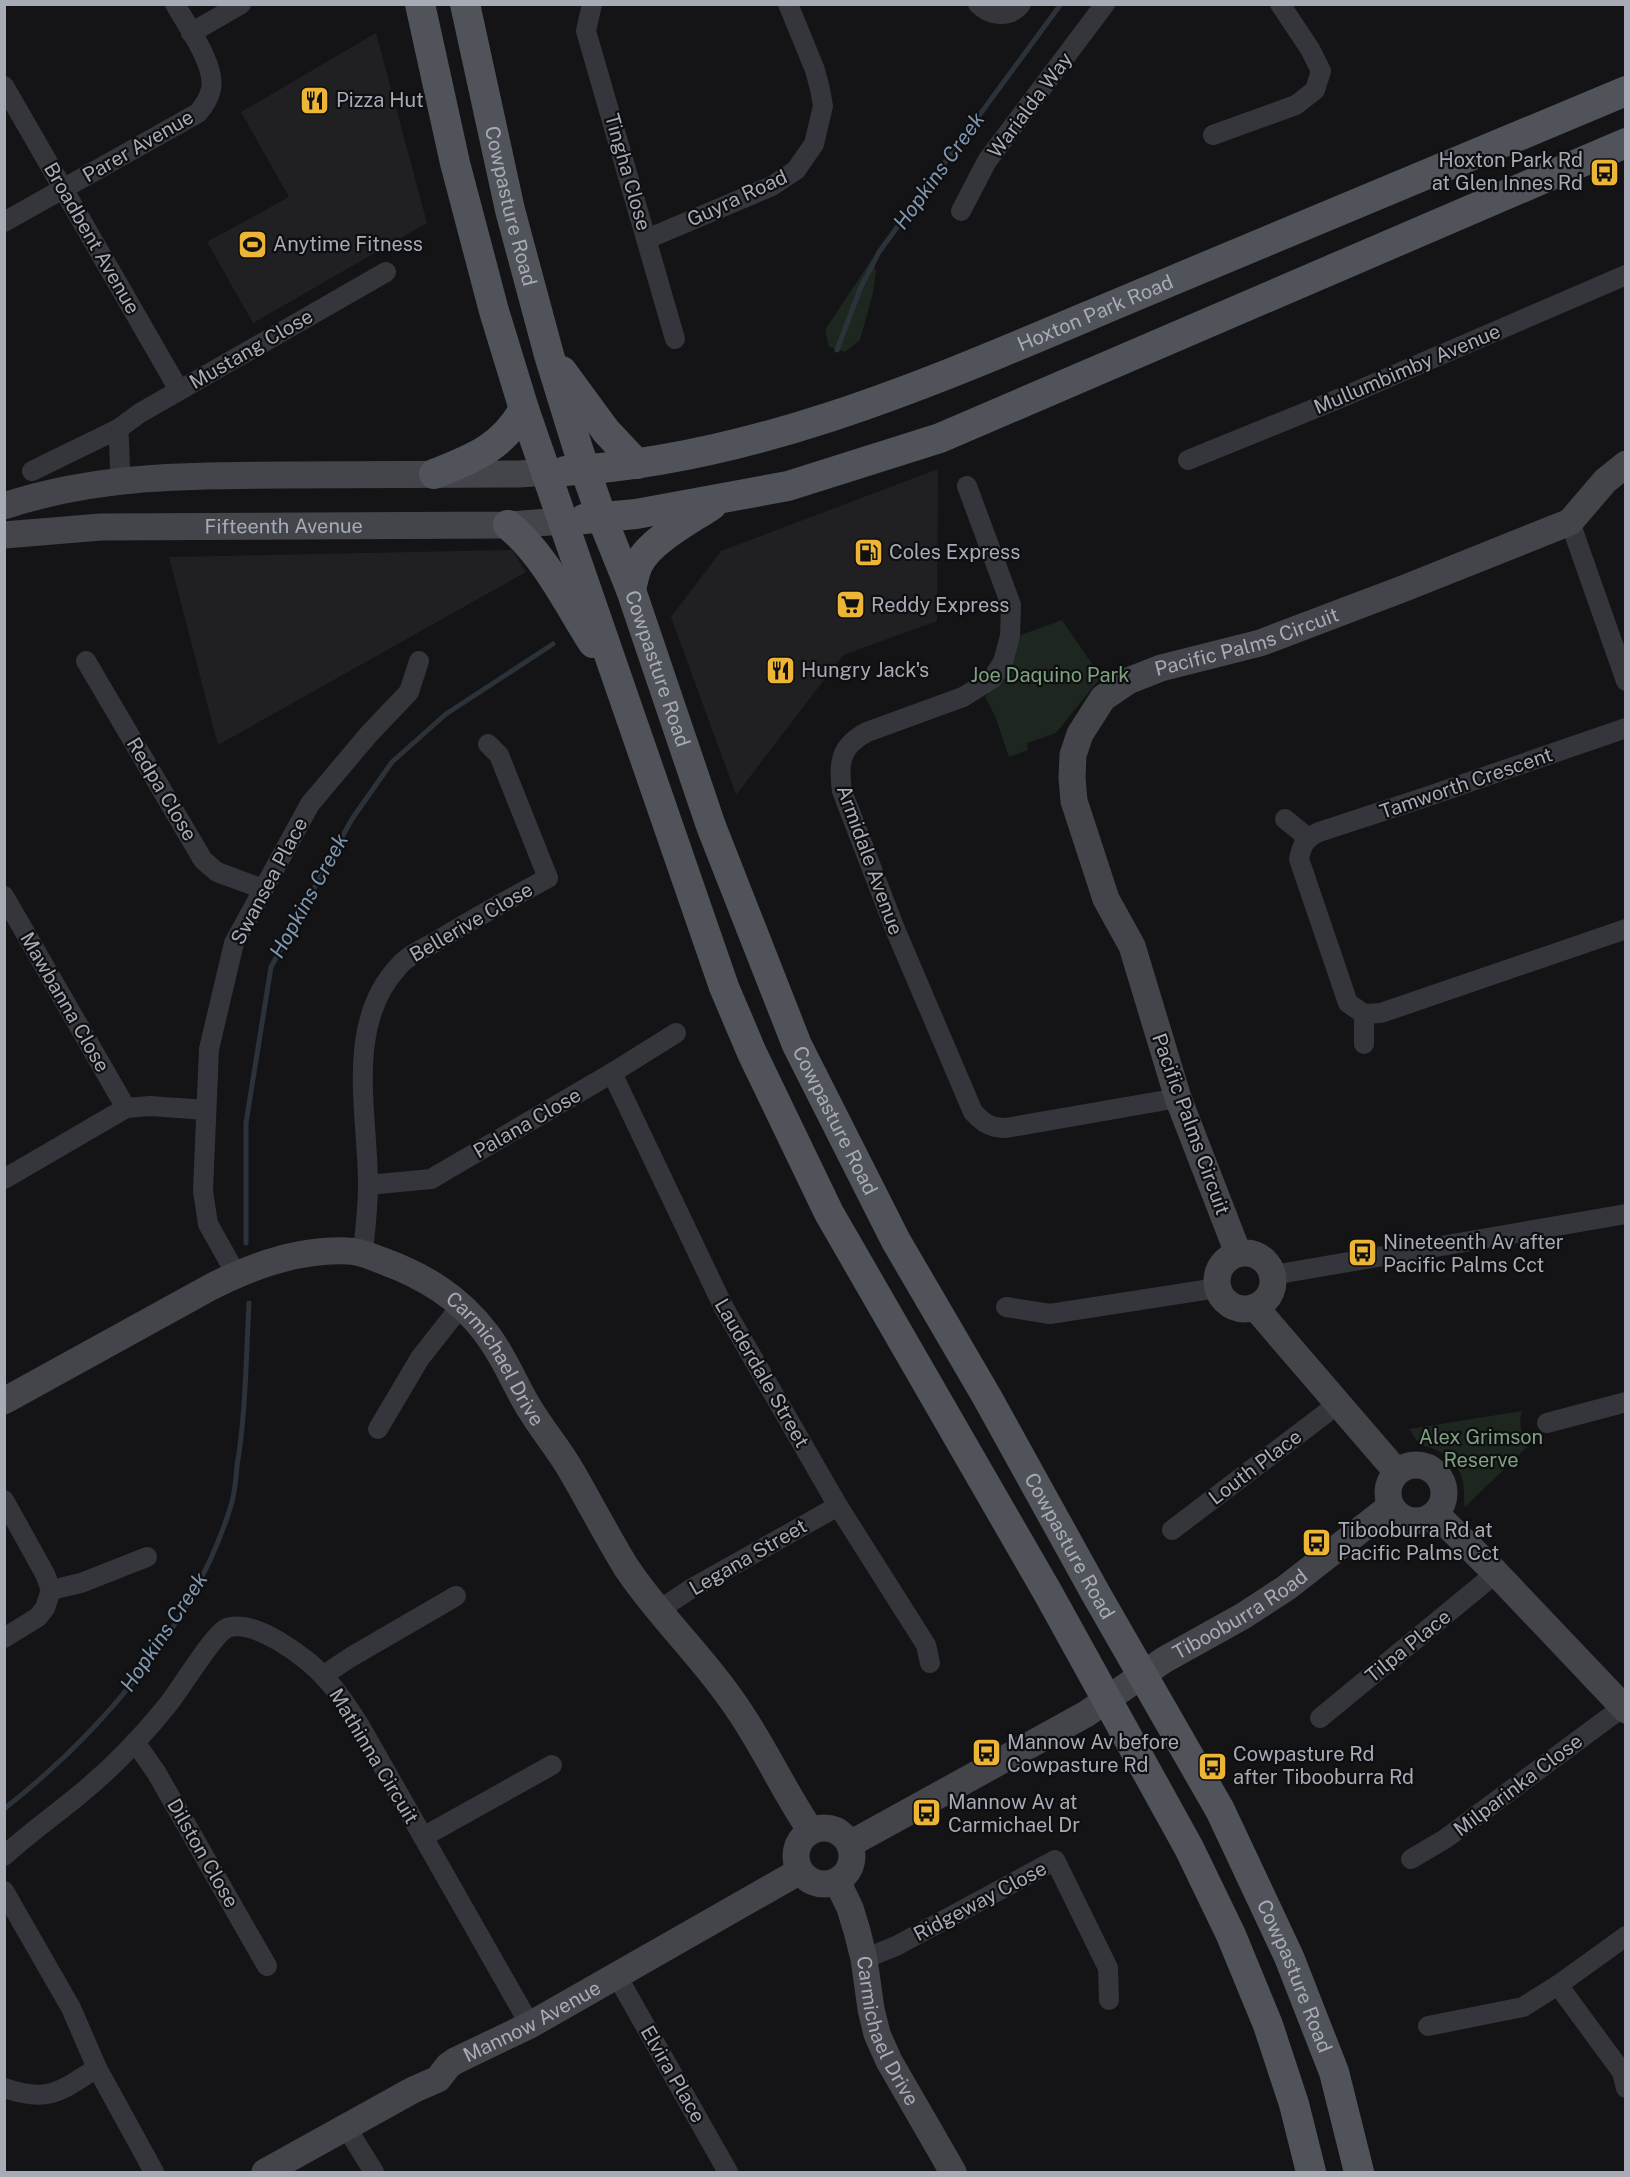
<svg xmlns="http://www.w3.org/2000/svg" width="1630" height="2177" viewBox="0 0 1630 2177" font-family="'Public Sans',sans-serif">
	<style>
		.built { fill: #202023 }
		.green { fill: #1e2620 }
		.lines { fill: none; stroke-linecap: round; stroke-linejoin: round }
		.stream { stroke: #2b3239; stroke-width: 5 }
		.street { stroke: #35363b; stroke-width: 20 }
		.secondary { stroke: #43454b; stroke-width: 27 }
		.primary { stroke: #51535a; stroke-width: 30 }
		.labels { text-anchor: middle; stroke-width: 4.5; stroke-linejoin: round; paint-order: stroke }
		.poi-label { font-size: 20px; fill: #a6abb6; stroke: #0f0f11; text-anchor: start }
		.street-label { font-size: 20px; fill: #a6abb6; stroke: #0f0f11 }
		.park-label { font-size: 20px; fill: #7ea181; stroke: #0f0f11 }
		.water-label { font-size: 21px; font-style: italic; fill: #7e97b0; stroke: #0f0f11 }
	</style>
	<rect width="100%" height="100%" fill="#141416"/>
	<g class="built">
		<polygon points="376,33 427,223 253,323 207,242 289,197 241,112"/>
		<polygon points="938,469 937,621 843,655 736,795 671,617 721,551"/>
		<polygon points="512,550 526,572 218,745 169,557"/>
	</g>
	<g class="green">
		<polygon points="872,259 876,271 873,293 860,340 845,352 829,347 825,330"/>
		<polygon points="1062,620 1101,677 1056,733 1027,743 1028,750 1009,757 995,716 985,697 1005,675 1021,635"/>
		<path d="M1522 1411C1518 1424 1521 1434 1529 1445L1465 1507C1463 1499 1465 1491 1463 1483 1460 1462 1440 1448 1420 1445L1409 1429Z"/>
	</g>
	<g class="lines">
		<g class="stream">
			<polyline points="837,350 860,289 879,252 1061,4"/>
			<polyline points="246,1243 246,1123 271,967 352,819 392,762 446,714 553,644"/>
			<path d="M4 1809C101 1733 197 1621 232 1502 235 1491 236 1478 237 1466 246 1412 246 1357 249 1303"/>
		</g>
		<g class="street">
			<polyline points="592,4 586,31 675,339"/>
			<path d="M978 4C990 16 1009 19 1021 4"/>
			<polyline points="191,33 241,4"/>
			<polyline points="4,86 179,390"/>
			<polyline points="1213,135 1296,105 1315,90 1321,71 1310,49 1280,4"/>
			<polyline points="961,211 987,161 1105,4"/>
			<path d="M4 222 198 113C204 106 209 99 211 89 216 65 187 26 175 4"/>
			<polyline points="647,239 772,186 796,170 814,144 823,106 820,89 815,70 788,4"/>
			<path d="M118 429C120 446 119 463 121 480"/>
			<polyline points="1188,460 1343,397 1626,275"/>
			<polyline points="32,471 118,429 140,413 386,272"/>
			<path d="M967 486 1011 605 1010 636 1003 662 992 679 963 697 867 732C840 746 838 763 842 791L895 929 973 1112C983 1123 991 1128 1006 1128L1178 1098"/>
			<polyline points="1570,522 1626,681"/>
			<polyline points="86,661 203,860 217,872 263,889"/>
			<path d="M1626 728 1423 798 1319 832C1306 838 1302 844 1299 859L1348 1003 1364 1014 1381 1013 1626 929"/>
			<polyline points="1285,819 1307,837"/>
			<polyline points="4,896 126,1108"/>
			<polyline points="1364,1014 1364,1044"/>
			<polyline points="612,1073 724,1308 838,1506 926,1645 930,1663"/>
			<polyline points="4,1179 126,1108 150,1106 206,1110"/>
			<polyline points="368,1185 431,1179 612,1073 676,1033"/>
			<path d="M363 1253C365 1231 368 1208 368 1185 368 1113 344 1024 399 966 408 955 425 948 437 941 473 919 511 898 548 878L499 755 488 744"/>
			<polyline points="236,1274 208,1224 203,1191 209,1049 234,943 310,804 369,734 409,692 419,661"/>
			<polyline points="1273,1275 1626,1214"/>
			<polyline points="1006,1307 1050,1314 1217,1288"/>
			<polyline points="1547,1423 1626,1402"/>
			<polyline points="378,1429 420,1358 461,1306"/>
			<polyline points="4,1500 45,1574 51,1590 45,1608 38,1617 4,1638"/>
			<polyline points="1172,1530 1338,1404"/>
			<polyline points="51,1590 81,1583 147,1557"/>
			<polyline points="659,1610 689,1590 838,1506"/>
			<polyline points="324,1675 351,1657 456,1596"/>
			<polyline points="1320,1718 1496,1573"/>
			<polyline points="135,1742 156,1772 267,1966"/>
			<polyline points="423,1837 552,1765"/>
			<path d="M4 1856C28 1834 55 1815 79 1795 111 1769 140 1739 166 1707 179 1692 213 1634 227 1628 254 1618 308 1658 325 1678 339 1692 349 1709 360 1726L530 2025"/>
			<polyline points="1411,1859 1445,1839 1623,1707"/>
			<polyline points="4,1891 71,2008 97,2068 154,2172"/>
			<polyline points="864,1959 896,1946 1055,1860 1108,1968 1109,2000"/>
			<polyline points="617,1976 728,2172"/>
			<polyline points="1558,1985 1622,2072 1626,2088"/>
			<polyline points="1428,2026 1523,2007 1558,1985 1626,1936"/>
			<path d="M4 2088C49 2103 59 2092 97 2068"/>
			<polyline points="346,2127 374,2172"/>
		</g>
		<g class="secondary">
			<path d="M4 506C96 475 194 475 290 475 366 474 442 474 519 474L547 472"/>
			<path id="s1" d="M4 535 101 527 508 525 563 521"/>
			<circle cx="1245" cy="1281" r="28"/>
			<path id="s2" d="M1238 1253 1178 1098 1132 946 1106 899 1074 801 1072 778 1073 755 1080 734 1103 698 1128 681 1161 668 1260 643 1405 588 1570 522 1605 481 1626 464"/>
			<polyline points="1255,1307 1397,1472"/>
			<path id="s3" d="M4 1401 209 1288C251 1266 299 1249 348 1251 360 1251 372 1257 383 1261 424 1276 459 1297 486 1333 505 1357 515 1386 531 1411 544 1432 560 1451 572 1472 590 1503 607 1536 626 1567 657 1614 699 1653 731 1699 762 1741 782 1789 811 1831"/>
			<circle cx="1416" cy="1493" r="28"/>
			<polyline points="1436,1514 1496,1573 1626,1710"/>
			<circle cx="824" cy="1856" r="28"/>
			<path id="s4" d="M850 1844 1086 1714 1164 1660 1243 1616 1286 1588 1391 1506"/>
			<path id="s5" d="M837 1881 850 1908 857 1931 864 1959 871 2009 877 2034 889 2061 953 2172"/>
			<path id="s6" d="M265 2172 413 2090 438 2079 448 2066 455 2061 530 2025 800 1871"/>
		</g>
		<g class="primary">
			<polyline points="420,4 455,163 494,311 524,409 724,987 752,1053 829,1213 1048,1593 1189,1848 1231,1935 1268,2025 1294,2104 1311,2172"/>
			<path id="s7" d="M465 4 510 210 549 355 579 452 602 518 631 590 711 826 797 1045 896 1241 987 1397 1096 1594 1220 1810 1289 1957 1334 2072 1359 2172"/>
			<polyline points="562,371 606,431 637,464"/>
			<path id="s8" d="M565 471C767 459 954 372 1138 295 1300 227 1463 159 1626 91"/>
			<path d="M434 474C474 458 502 448 524 409"/>
			<polyline points="584,519 636,514 788,486 940,438 1626,143"/>
			<path d="M508 525C544 554 568 604 593 643"/>
			<path d="M631 590C633 581 635 570 639 563 651 540 690 520 712 505"/>
		</g>
	</g>
	<defs>
		<symbol id="restaurant-square" viewBox="-11 -11 22 22"><rect x="-9" y="-9" width="18" height="18" rx="4" fill="#edb535" stroke="#0f0f11"/><path d="M-5-6h1v4h1v-4h1v4h1v-4h1v5L-1.5 .5V6h-2V.5L-5-1ZM5-6V6H3V1.5H1.5Q1.5-4 5-6Z" fill="#111"/></symbol>
		<symbol id="bus-square" viewBox="-11 -11 22 22"><rect x="-9" y="-9" width="18" height="18" rx="4" fill="#edb535" stroke="#0f0f11"/><path d="M-5-6H5V4H4V6H2V4H-2V6H-4V4H-5ZM-3.5-4V0h7V-4ZM-3.5 1.2v1.5H-2V1.2ZM2 1.2v1.5H3.5V1.2Z" fill="#111"/></symbol>
		<symbol id="stadium-square" viewBox="-11 -11 22 22"><rect x="-9" y="-9" width="18" height="18" rx="4" fill="#edb535" stroke="#0f0f11"/><path d="M0-5a6.5 5 0 1 0 0 10a6.5 5 0 1 0 0-10ZM-3.5-1.8h7v3.6h-7Z" fill="#111"/></symbol>
		<symbol id="fuel-square" viewBox="-11 -11 22 22"><rect x="-9" y="-9" width="18" height="18" rx="4" fill="#edb535" stroke="#0f0f11"/><path d="M-5.5-6h7V0h2V4h1.3V-2.5L3-4.5l.8-.8L6-3V5H2.5V1h-1V6h-7ZM-4.2-4.7v3.2H.2V-4.7Z" fill="#111"/></symbol>
		<symbol id="supermarket-square" viewBox="-11 -11 22 22"><rect x="-9" y="-9" width="18" height="18" rx="4" fill="#edb535" stroke="#0f0f11"/><path d="M-6-5.5h2.5l.6 2H6L4.5 2H-2.5L-4.4-4H-6ZM-1.5 3.2a1.3 1.3 0 1 0 .1 0ZM3 3.2a1.3 1.3 0 1 0 .1 0Z" fill="#111"/></symbol>
	</defs>
	<g fill-rule="evenodd">
		<use href="#restaurant-square" x="298" y="84" width="33" height="33"/>
		<use href="#bus-square" x="1588" y="156" width="33" height="33"/>
		<use href="#stadium-square" x="236" y="228" width="33" height="33"/>
		<use href="#fuel-square" x="852" y="536" width="33" height="33"/>
		<use href="#supermarket-square" x="834" y="588" width="33" height="33"/>
		<use href="#restaurant-square" x="764" y="654" width="33" height="33"/>
		<use href="#bus-square" x="1346" y="1236" width="33" height="33"/>
		<use href="#bus-square" x="1300" y="1526" width="33" height="33"/>
		<use href="#bus-square" x="970" y="1736" width="33" height="33"/>
		<use href="#bus-square" x="1196" y="1750" width="33" height="33"/>
		<use href="#bus-square" x="910" y="1796" width="33" height="33"/>
	</g>
	<g class="labels">
		<g class="poi-label">
			<text x="336" y="107">Pizza Hut</text>
			<text x="1583" y="167" text-anchor="end">Hoxton Park Rd<tspan x="1583" dy="23">at Glen Innes Rd</tspan></text>
			<text x="273" y="251">Anytime Fitness</text>
			<text x="889" y="559">Coles Express</text>
			<text x="871" y="612">Reddy Express</text>
			<text x="801" y="677">Hungry Jack's</text>
			<text x="1383" y="1249">Nineteenth Av after<tspan x="1383" dy="23">Pacific Palms Cct</tspan></text>
			<text x="1338" y="1537">Tibooburra Rd at<tspan x="1338" dy="23">Pacific Palms Cct</tspan></text>
			<text x="1007" y="1749">Mannow Av before<tspan x="1007" dy="23">Cowpasture Rd</tspan></text>
			<text x="1233" y="1761">Cowpasture Rd<tspan x="1233" dy="23">after Tibooburra Rd</tspan></text>
			<text x="948" y="1809">Mannow Av at<tspan x="948" dy="23">Carmichael Dr</tspan></text>
		</g>
		<g class="street-label">
			<text transform="translate(1030 105) rotate(-53)" y="7">Warialda Way</text>
			<text transform="translate(138 146) rotate(-30)" y="7">Parer Avenue</text>
			<text transform="translate(628 172) rotate(74)" y="7">Tingha Close</text>
			<text transform="translate(737 198) rotate(-25)" y="7">Guyra Road</text>
			<text dy="7" stroke="none"><textPath href="#s7" startOffset="207">Cowpasture Road</textPath></text>
			<text transform="translate(92 238) rotate(60)" y="7">Broadbent Avenue</text>
			<text dy="7" stroke="none"><textPath href="#s8" startOffset="556">Hoxton Park Road</textPath></text>
			<text transform="translate(251 349) rotate(-30)" y="7">Mustang Close</text>
			<text transform="translate(1407 369) rotate(-23)" y="7">Mullumbimby Avenue</text>
			<text dy="7" stroke="none"><textPath href="#s1" startOffset="280">Fifteenth Avenue</textPath></text>
			<text dy="7" stroke="none"><textPath href="#s2" startOffset="748">Pacific Palms Circuit</textPath></text>
			<text dy="7" stroke="none"><textPath href="#s7" startOffset="693">Cowpasture Road</textPath></text>
			<text transform="translate(1466 783) rotate(-19)" y="7">Tamworth Crescent</text>
			<text transform="translate(162 789) rotate(59)" y="7">Redpa Close</text>
			<text transform="translate(870 860) rotate(70)" y="7">Armidale Avenue</text>
			<text transform="translate(269 881) rotate(-62)" y="7">Swansea Place</text>
			<text transform="translate(471 922) rotate(-30)" y="7">Bellerive Close</text>
			<text transform="translate(65 1002) rotate(60)" y="7">Mawbanna Close</text>
			<text dy="7" stroke="none"><textPath href="#s7" startOffset="1179">Cowpasture Road</textPath></text>
			<text transform="translate(527 1123) rotate(-30)" y="7">Palana Close</text>
			<text transform="translate(1191 1124) rotate(70)" y="7">Pacific Palms Circuit</text>
			<text dy="7" stroke="none"><textPath href="#s3" startOffset="570">Carmichael Drive</textPath></text>
			<text transform="translate(762 1373) rotate(60)" y="7">Lauderdale Street</text>
			<text transform="translate(1255 1467) rotate(-37)" y="7">Louth Place</text>
			<text dy="7" stroke="none"><textPath href="#s7" startOffset="1665">Cowpasture Road</textPath></text>
			<text transform="translate(748 1557) rotate(-30)" y="7">Legana Street</text>
			<text dy="7" stroke="none"><textPath href="#s4" startOffset="453">Tibooburra Road</textPath></text>
			<text transform="translate(1408 1646) rotate(-39)" y="7">Tilpa Place</text>
			<text transform="translate(374 1756) rotate(59)" y="7">Mathinna Circuit</text>
			<text transform="translate(1518 1785) rotate(-37)" y="7">Milparinka Close</text>
			<text transform="translate(203 1853) rotate(60)" y="7">Dilston Close</text>
			<text transform="translate(980 1901) rotate(-28)" y="7">Ridgeway Close</text>
			<text dy="7" stroke="none"><textPath href="#s7" startOffset="2151">Cowpasture Road</textPath></text>
			<text dy="7" stroke="none"><textPath href="#s6" startOffset="308">Mannow Avenue</textPath></text>
			<text dy="7" stroke="none"><textPath href="#s5" startOffset="159">Carmichael Drive</textPath></text>
			<text transform="translate(673 2074) rotate(60)" y="7">Elvira Place</text>
		</g>
		<g class="park-label">
			<text x="1050" y="682">Joe Daquino Park</text>
			<text x="1481" y="1444">Alex Grimson<tspan x="1481" dy="23">Reserve</tspan></text>
		</g>
		<g class="water-label">
			<text transform="translate(939 171) rotate(-54)" y="7">Hopkins Creek</text>
			<text transform="translate(309 896) rotate(-61)" y="7">Hopkins Creek</text>
			<text transform="translate(164 1632) rotate(-56)" y="7">Hopkins Creek</text>
		</g>
	</g>
	<rect width="1630" height="2177" fill="none" stroke="#a6abb6" stroke-width="12"/>
</svg>
